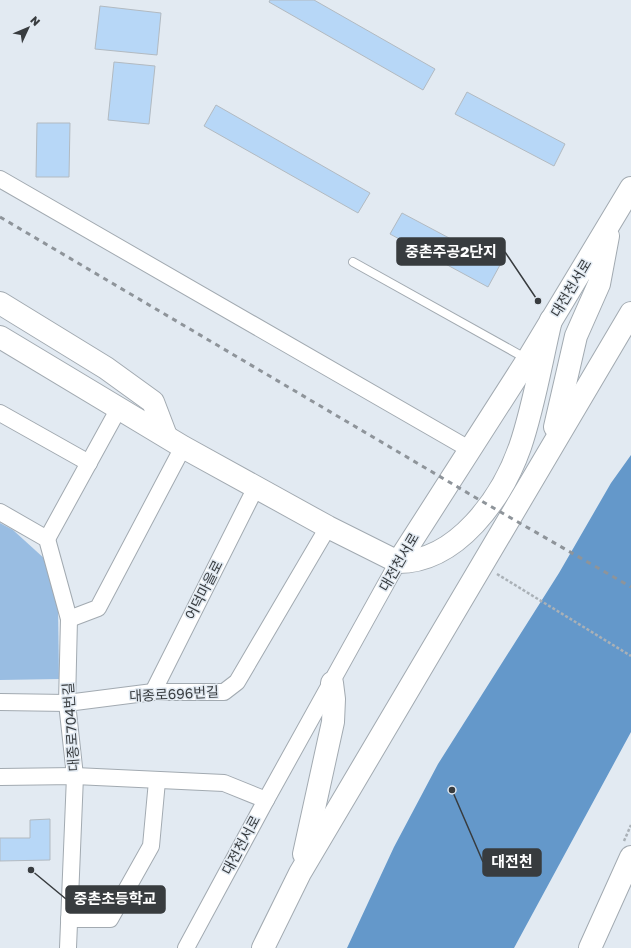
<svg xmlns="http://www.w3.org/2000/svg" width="631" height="948" viewBox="0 0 631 948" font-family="'Golos Text','Noto Sans KR',sans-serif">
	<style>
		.green { fill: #99bde2 }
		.water { fill: #6498ca }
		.building { fill: #b7d7f7; stroke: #b2bac1 }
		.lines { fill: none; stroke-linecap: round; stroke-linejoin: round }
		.service-casing { stroke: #a2aab1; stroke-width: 10 }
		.minor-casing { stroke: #a2aab1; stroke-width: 18 }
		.secondary-casing { stroke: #a2aab1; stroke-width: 24 }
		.primary-casing { stroke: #a2aab1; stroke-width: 24 }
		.path { stroke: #aab1b7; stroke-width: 2.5; stroke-dasharray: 3 2; stroke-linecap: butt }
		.service { stroke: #fff; stroke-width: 8 }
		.minor { stroke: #fff; stroke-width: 16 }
		.secondary { stroke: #fff; stroke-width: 22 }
		.primary { stroke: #fff; stroke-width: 22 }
		.rail { stroke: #8e949a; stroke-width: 3; stroke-dasharray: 5 5; stroke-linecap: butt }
		.labels { text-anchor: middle; stroke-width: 3; stroke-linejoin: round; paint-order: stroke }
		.street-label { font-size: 14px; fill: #383c3f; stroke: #e2eaf2 }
		.leader { fill: none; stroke: #383c3f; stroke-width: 1.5 }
		.callout-dot { fill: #383c3f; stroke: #e2eaf2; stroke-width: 1.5 }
		.callout { fill: #383c3f; stroke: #383c3f; stroke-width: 1.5 }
		.callout-label { font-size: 15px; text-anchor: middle; font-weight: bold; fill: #fff }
	</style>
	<rect width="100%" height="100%" fill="#e2eaf2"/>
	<polygon class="green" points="0,523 13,530 46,560 58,606 59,679 0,680"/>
	<polygon class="water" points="631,455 631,732 514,948 347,948 394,847 438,764 559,573 611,483"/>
	<g class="building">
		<polygon points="270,0 314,0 435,69 423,90 269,2"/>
		<polygon points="100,6 161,13 157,55 95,49"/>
		<polygon points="114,62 155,66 149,124 108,120"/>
		<polygon points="467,92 565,144 554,166 455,114"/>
		<polygon points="216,105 370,193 358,213 204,126"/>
		<polygon points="37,123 70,123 69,177 36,177"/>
		<polygon points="402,213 500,265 488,287 390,234"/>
		<polygon points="50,819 50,860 0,861 0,838 30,838 30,820"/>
	</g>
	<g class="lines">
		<defs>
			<polyline id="service" points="353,262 527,359"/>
			<g id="minor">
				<polyline points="0,179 469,449"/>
				<polyline points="0,413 89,463"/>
				<polyline points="0,512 47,539 69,619 67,703 75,776 68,948"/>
				<polyline points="47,539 119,408"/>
				<polyline points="69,619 98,608 183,447"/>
				<polyline points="153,692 256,487"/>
				<polyline points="0,702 67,703 153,692 224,692 237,682 328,527"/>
				<polyline points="0,777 75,776 224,783 266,800"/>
				<polyline points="69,919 110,919 151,846 157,781"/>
				<polyline points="186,948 266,800 398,562"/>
			</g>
			<g id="secondary">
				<path d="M0 337 183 447 328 527 398 562C457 562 502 498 520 447 534 406 541 362 551 320"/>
				<polyline points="555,427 576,336 599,284 608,236"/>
				<polyline points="398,562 528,359 631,188"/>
				<polyline points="304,854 333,722 334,699 332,683"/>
				<polyline points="263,948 300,873 631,313"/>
				<polyline points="590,948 631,857"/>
			</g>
			<polyline id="primary" points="0,303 106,368 153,402 166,436"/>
		</defs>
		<use href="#service" class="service-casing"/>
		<use href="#minor" class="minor-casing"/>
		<use href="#secondary" class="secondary-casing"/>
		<use href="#primary" class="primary-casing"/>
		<g class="path">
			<polyline points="497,574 631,656"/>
			<polyline points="624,841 631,825"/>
		</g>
		<use href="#service" class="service"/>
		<use href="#minor" class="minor"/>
		<use href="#secondary" class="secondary"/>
		<use href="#primary" class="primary"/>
		<polyline class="rail" points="0,217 478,499 631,587"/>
	</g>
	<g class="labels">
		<g class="street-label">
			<text transform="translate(571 288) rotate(-59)" y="5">대전천서로</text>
			<text transform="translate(399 562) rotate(-60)" y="5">대전천서로</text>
			<text transform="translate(204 590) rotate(-63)" y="5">어덕마을로</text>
			<text transform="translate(174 694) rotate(-3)" y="5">대종로696번길</text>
			<text transform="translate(71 727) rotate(-94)" y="5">대종로704번길</text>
			<text transform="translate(241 845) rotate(-62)" y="5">대전천서로</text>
		</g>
	</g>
	<path class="leader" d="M538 301L505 252M452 790L483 862M31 870L66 899"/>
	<g class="callout-dot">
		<circle cx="538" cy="301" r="4"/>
		<circle cx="452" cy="790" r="4"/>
		<circle cx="31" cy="870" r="4"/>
	</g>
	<g class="callout">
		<rect x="397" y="238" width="108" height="27" rx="4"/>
		<rect x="483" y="849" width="58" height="27" rx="4"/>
		<rect x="66" y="886" width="99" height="27" rx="4"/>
	</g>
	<g class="callout-label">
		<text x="451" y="257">중촌주공2단지</text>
		<text x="512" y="867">대전천</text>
		<text x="115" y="904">중촌초등학교</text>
	</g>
	<g transform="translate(28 28) rotate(46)" stroke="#e2eaf2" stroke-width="3" paint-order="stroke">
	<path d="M0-3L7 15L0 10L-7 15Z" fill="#383c3f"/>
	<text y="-6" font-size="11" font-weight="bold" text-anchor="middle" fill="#383c3f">N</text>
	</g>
</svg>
